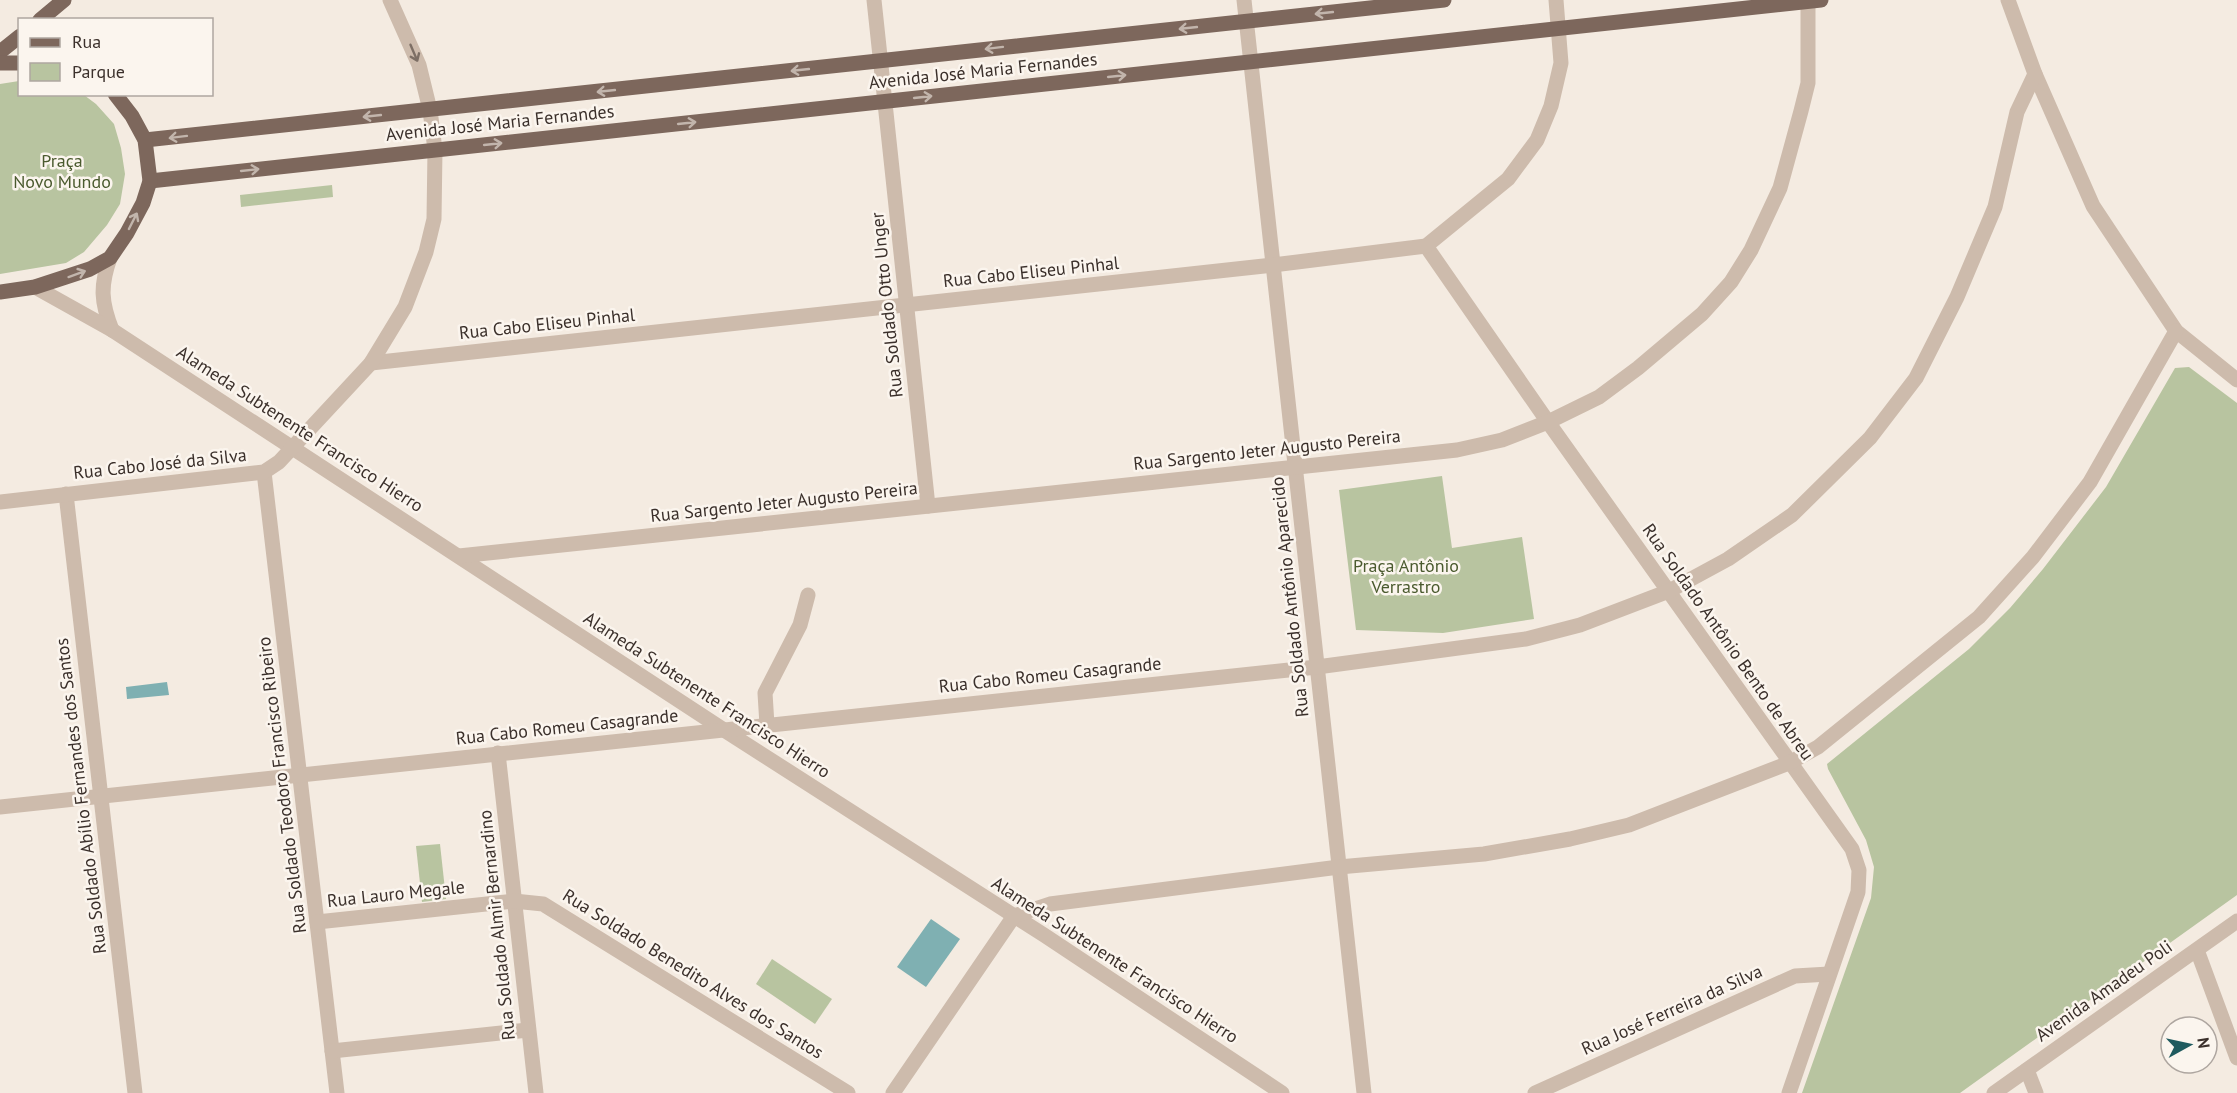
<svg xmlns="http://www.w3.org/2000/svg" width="2237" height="1093" viewBox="0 0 2237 1093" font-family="'PT Sans',sans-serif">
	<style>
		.green { fill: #b8c4a0 }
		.water { fill: #7fb0b2 }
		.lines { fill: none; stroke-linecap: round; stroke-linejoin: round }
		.minor { stroke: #cdbbac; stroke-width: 15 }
		.major { stroke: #7d675c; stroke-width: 15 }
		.oneway { stroke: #c2b5ac }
		.oneway2 { stroke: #7d6f65 }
		.labels { text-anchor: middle; stroke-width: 5; stroke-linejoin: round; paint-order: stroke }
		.street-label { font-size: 18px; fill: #3b302b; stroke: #fbf5ee }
		.park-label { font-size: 18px; fill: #4a5a2e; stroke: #fbf5ee }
	</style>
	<rect width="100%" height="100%" fill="#f4ebe1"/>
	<g class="green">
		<polygon points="19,81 20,94 84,95 96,104 114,124 121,148 125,174 120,204 107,225 84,252 66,263 0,274 0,84"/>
		<polygon points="332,185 333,197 241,207 240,195"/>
		<polygon points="2189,367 2237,403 2237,895 1960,1093 1802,1093 1871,898 1874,867 1866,840 1828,769 1827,764 1969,649 2010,608 2043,569 2106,487 2175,368"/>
		<polygon points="1442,476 1452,548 1522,537 1534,619 1443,633 1356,630 1339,490"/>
		<polygon points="440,844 446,899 422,902 416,846"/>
		<polygon points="772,959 832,999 815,1024 756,984"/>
	</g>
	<g class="water">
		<polygon points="167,682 169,695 127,699 126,687"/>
		<polygon points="931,919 960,939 926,987 897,967"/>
	</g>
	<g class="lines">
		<g class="minor">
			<polyline points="874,0 928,506"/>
			<polyline points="1244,0 1364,1093"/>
			<polyline points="2008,0 2035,74 2093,206 2176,331 2237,380"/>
			<polyline points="1426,246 1548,422 1852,849 1859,870 1858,892 1789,1093"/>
			<path d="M110 258C100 286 101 302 112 330"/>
			<polyline points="35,287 112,330 724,730 1044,935 1282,1093"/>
			<polyline points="371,363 1273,265 1426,246 1508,179 1537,140 1551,106 1561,63 1556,0"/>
			<polyline points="264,472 337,1093"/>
			<polyline points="66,494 135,1093"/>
			<polyline points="0,502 264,472 279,462 371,363 405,307 426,252 434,219 435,150 430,110 419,65 390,0"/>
			<polyline points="459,556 1457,450 1502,440 1548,422 1599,397 1638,368 1702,314 1731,282 1751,250 1780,188 1801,111 1808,83 1808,0"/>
			<polyline points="767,725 765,693 800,625 808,595"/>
			<polyline points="498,753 536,1093"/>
			<polyline points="0,807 1317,667 1526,639 1580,625 1669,591 1728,559 1792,515 1870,438 1916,378 1957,297 1995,207 2017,112 2035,74"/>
			<polyline points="1014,916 1050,904 1339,867 1484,854 1570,839 1629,825 1789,763 1818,747 1979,617 2033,557 2090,482 2176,331"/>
			<polyline points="317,922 514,901 543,904 848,1093"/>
			<polyline points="2197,950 2237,1058"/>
			<polyline points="332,1051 528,1030"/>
			<polyline points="2027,1070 2036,1093"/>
			<polyline points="893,1093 1014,916"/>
			<polyline points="1535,1093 1795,976 1829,974"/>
			<polyline points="1994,1093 2237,921"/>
		</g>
		<g class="major">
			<polyline points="40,20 64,0"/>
			<polyline points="0,52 20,36"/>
			<polyline points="0,63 20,63"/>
			<polyline points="145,140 1444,0"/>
			<polyline points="150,181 1821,0"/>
			<polyline points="0,292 35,287 90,269 110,258 127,233 143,203 150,181 145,140 132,116 115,94"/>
		</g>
	</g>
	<defs><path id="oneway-shaft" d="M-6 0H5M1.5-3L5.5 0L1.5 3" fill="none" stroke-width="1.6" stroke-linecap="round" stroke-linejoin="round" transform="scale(1.5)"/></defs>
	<g class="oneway">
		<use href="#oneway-shaft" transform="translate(1324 13) rotate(174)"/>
		<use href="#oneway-shaft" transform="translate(1188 28) rotate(174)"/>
		<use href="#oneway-shaft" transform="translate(994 48) rotate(173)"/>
		<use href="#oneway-shaft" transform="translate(800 70) rotate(174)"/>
		<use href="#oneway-shaft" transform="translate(1117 76) rotate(-6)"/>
		<use href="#oneway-shaft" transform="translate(606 91) rotate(174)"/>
		<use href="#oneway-shaft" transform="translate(923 97) rotate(-6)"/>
		<use href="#oneway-shaft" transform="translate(372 116) rotate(174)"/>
		<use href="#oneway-shaft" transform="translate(687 123) rotate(-6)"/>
		<use href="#oneway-shaft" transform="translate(178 137) rotate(173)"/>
		<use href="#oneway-shaft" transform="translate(493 144) rotate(-6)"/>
		<use href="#oneway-shaft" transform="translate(250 170) rotate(-6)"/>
		<use href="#oneway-shaft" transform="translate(133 221) rotate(-63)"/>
		<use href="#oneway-shaft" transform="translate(77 274) rotate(-20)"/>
	</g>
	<use class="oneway2" href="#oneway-shaft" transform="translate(414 53) rotate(67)"/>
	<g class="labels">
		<g class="street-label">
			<text transform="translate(983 71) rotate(-6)" y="6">Avenida José Maria Fernandes</text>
			<text transform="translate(500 123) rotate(-6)" y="6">Avenida José Maria Fernandes</text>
			<text transform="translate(1031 272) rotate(-6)" y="6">Rua Cabo Eliseu Pinhal</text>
			<text transform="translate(887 305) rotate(-96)" y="6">Rua Soldado Otto Unger</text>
			<text transform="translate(547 324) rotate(-6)" y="6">Rua Cabo Eliseu Pinhal</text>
			<text transform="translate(300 429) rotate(33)" y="6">Alameda Subtenente Francisco Hierro</text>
			<text transform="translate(1267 450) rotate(-6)" y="6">Rua Sargento Jeter Augusto Pereira</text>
			<text transform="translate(160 464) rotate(-6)" y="6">Rua Cabo José da Silva</text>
			<text transform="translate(784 502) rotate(-6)" y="6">Rua Sargento Jeter Augusto Pereira</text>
			<text transform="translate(1290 597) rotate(-96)" y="6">Rua Soldado Antônio Aparecido</text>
			<text transform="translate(1728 642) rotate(55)" y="6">Rua Soldado Antônio Bento de Abreu</text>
			<text transform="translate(1050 675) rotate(-6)" y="6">Rua Cabo Romeu Casagrande</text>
			<text transform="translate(707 695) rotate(33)" y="6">Alameda Subtenente Francisco Hierro</text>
			<text transform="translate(567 727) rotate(-6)" y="6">Rua Cabo Romeu Casagrande</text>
			<text transform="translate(282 785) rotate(-97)" y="6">Rua Soldado Teodoro Francisco Ribeiro</text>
			<text transform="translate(81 796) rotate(-97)" y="6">Rua Soldado Abílio Fernandes dos Santos</text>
			<text transform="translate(396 894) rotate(-6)" y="6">Rua Lauro Megale</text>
			<text transform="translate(497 925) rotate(-96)" y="6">Rua Soldado Almir Bernardino</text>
			<text transform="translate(1115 960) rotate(33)" y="6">Alameda Subtenente Francisco Hierro</text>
			<text transform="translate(693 974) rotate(32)" y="6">Rua Soldado Benedito Alves dos Santos</text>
			<text transform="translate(2104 991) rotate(-35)" y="6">Avenida Amadeu Poli</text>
			<text transform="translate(1672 1010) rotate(-24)" y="6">Rua José Ferreira da Silva</text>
		</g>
		<g class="park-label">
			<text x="62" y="167">Praça<tspan x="62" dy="21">Novo Mundo</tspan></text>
			<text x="1406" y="572">Praça Antônio<tspan x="1406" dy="21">Verrastro</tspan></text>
		</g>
	</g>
	<rect x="18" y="18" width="195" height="78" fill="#fbf5ee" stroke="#aea6a0" stroke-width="1.5"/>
	<rect x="30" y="38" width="30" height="9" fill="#7d675c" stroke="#aea6a0" stroke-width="1.5"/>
	<text x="72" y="48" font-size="18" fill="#3b302b">Rua</text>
	<rect x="30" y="63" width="30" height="18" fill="#b8c4a0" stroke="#aea6a0" stroke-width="1.5"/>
	<text x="72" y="78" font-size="18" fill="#3b302b">Parque</text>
	<g transform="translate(2189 1045) rotate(82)"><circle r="28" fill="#fbf5ee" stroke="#aea6a0" stroke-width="1.5"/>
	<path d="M0-4.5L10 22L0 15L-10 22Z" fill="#1f5a5e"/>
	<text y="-9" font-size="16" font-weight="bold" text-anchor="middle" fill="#3b302b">N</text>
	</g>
</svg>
